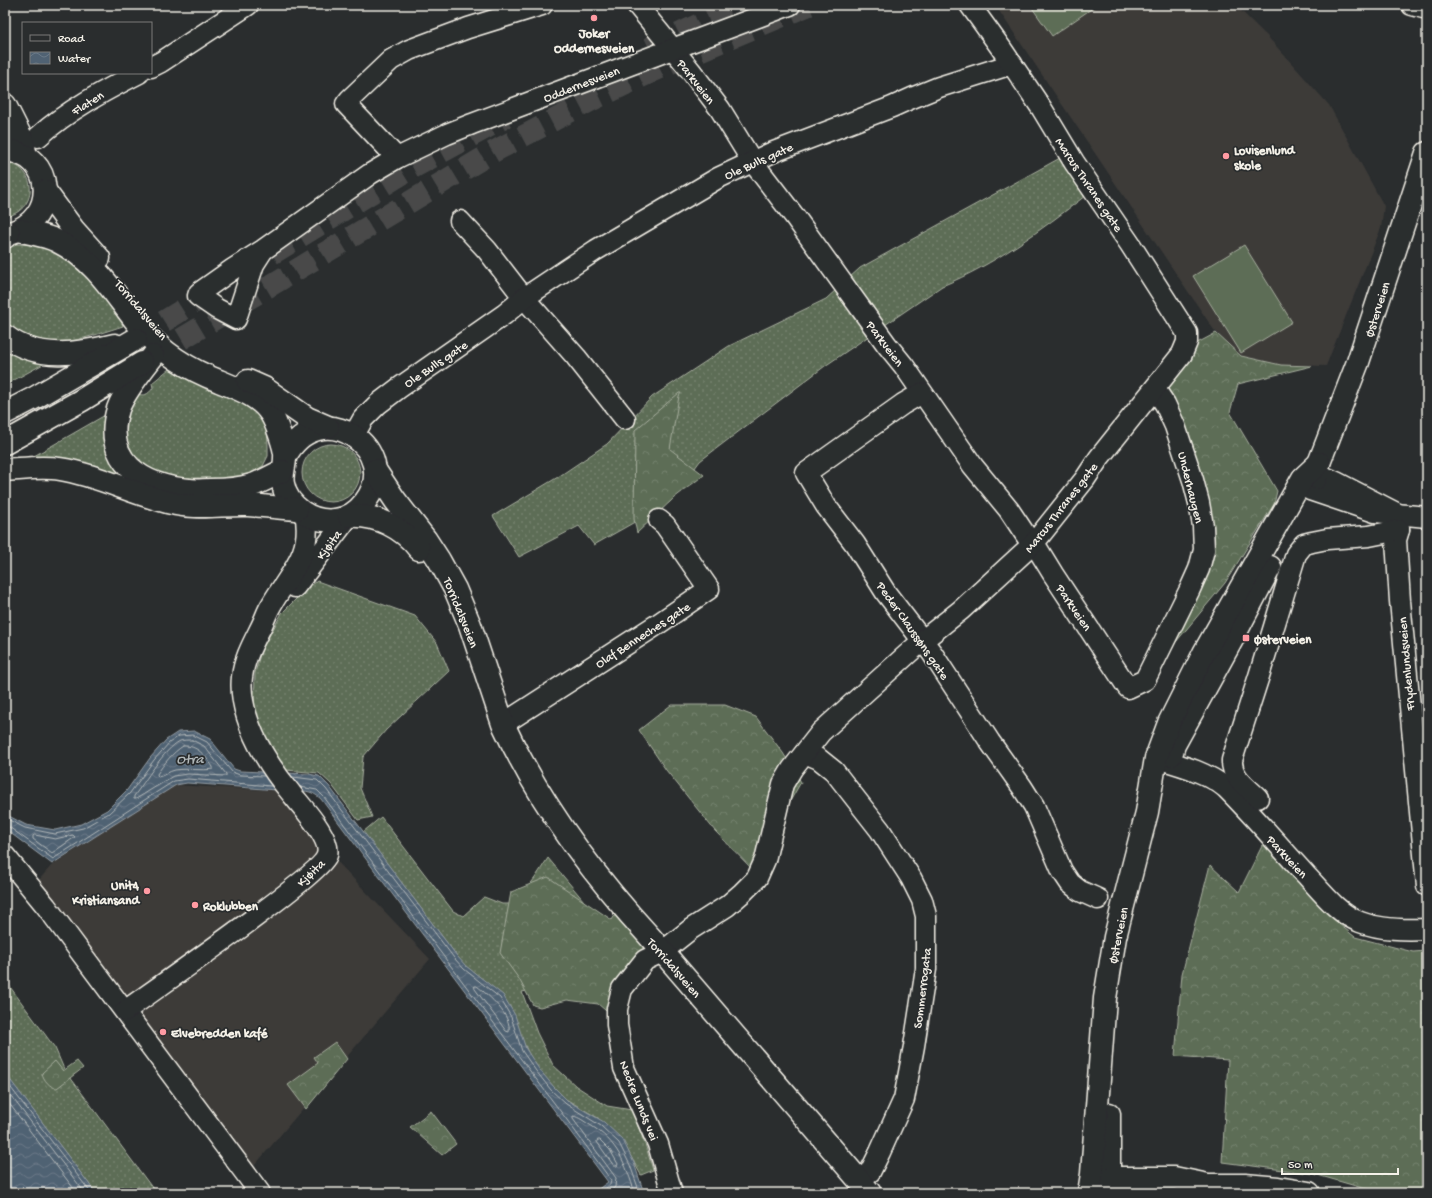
<svg xmlns="http://www.w3.org/2000/svg" width="1432" height="1198" viewBox="0 0 1432 1198" font-family="'Gochi Hand',sans-serif">
	<style>
		.built { fill: #3c3a38 }
		.grass { fill: url(#grass-dots); stroke: #a8af9f }
		.forest { fill: url(#forest-crowns); stroke: #a8af9f }
		.pitch { fill: #5d6d56; stroke: #a8af9f }
		.water { fill: url(#water-waves); stroke: #929ba2 }
		.lines { fill: none; stroke-linecap: round; stroke-linejoin: round }
		.shore { stroke: #b2b8b9; stroke-width: 1 }
		.highway-tunnel { stroke: #484a4a; stroke-width: 22; stroke-dasharray: 22 11; stroke-linecap: butt }
		.minor-casing { stroke: #f4f1e8; stroke-width: 23 }
		.major-casing { stroke: #f4f1e8; stroke-width: 25 }
		.highway-casing { stroke: #f4f1e8; stroke-width: 25 }
		.minor { stroke: #2a2d2e; stroke-width: 20 }
		.major { stroke: #2a2d2e; stroke-width: 22 }
		.highway { stroke: #2a2d2e; stroke-width: 22 }
		.poi-dot { fill: #ff9aa2; stroke: #2a2d2e; stroke-width: 1.5 }
		.labels { text-anchor: middle; stroke-width: 3.5; stroke-linejoin: round; paint-order: stroke }
		.poi-label { font-size: 13px; font-weight: bold; fill: #f4f1e8; stroke: #2a2d2e; text-anchor: start }
		.street-label { font-size: 13px; fill: #f4f1e8; stroke: #2a2d2e }
		.water-label { font-size: 14px; font-style: italic; fill: #b2b8b9; stroke: #2a2d2e }
	</style>
	<defs>
		<pattern id="grass-dots" width="8" height="8" patternUnits="userSpaceOnUse"><rect width="8" height="8" fill="#5d6d56"/><path d="M2 2h.1M6 6h.1" fill="none" stroke="#75826e" stroke-width="1.8" stroke-linecap="round"/></pattern>
		<pattern id="forest-crowns" width="20" height="18" patternUnits="userSpaceOnUse"><rect width="20" height="18" fill="#5d6d56"/><path d="M2 6a3 3 0 1 1 6 0M12 15a3 3 0 1 1 6 0" fill="none" stroke="#75826e"/></pattern>
		<pattern id="water-waves" width="16" height="10" patternUnits="userSpaceOnUse"><rect width="16" height="10" fill="#506273"/><path d="M0 5q4-4 8 0t8 0" fill="none" stroke="#6a7987"/></pattern>
	</defs>
	<rect width="100%" height="100%" fill="#2a2d2e"/>
	<filter id="ink" filterUnits="userSpaceOnUse"><feTurbulence type="fractalNoise" baseFrequency=".025" numOctaves="2"/><feDisplacementMap in="SourceGraphic" scale="8" xChannelSelector="R" yChannelSelector="G"/><feConvolveMatrix kernelMatrix="1 2 1 2 8 2 1 2 1" color-interpolation-filters="sRGB"/></filter>
	<g filter="url(#ink)">
		<g class="built">
			<polygon points="995,5 1235,5 1267,36 1329,105 1384,206 1381,228 1326,366 1281,365 1241,356 1214,330"/>
			<polygon points="174,785 286,791 331,855 430,959 249,1172 31,889 51,866"/>
		</g>
		<g class="grass">
			<path d="M1060 158 1085 196C1041 230 994 265 942 286L825 366 700 461 670 502 594 545 579 526 519 557 493 516 558 477 607 444 652 397 729 346 826 299 860 268Z"/>
			<path d="M5 163C35 164 42 209 5 217Z"/>
			<path d="M14 244 41 245 64 256 91 278 117 311 123 326C94 335 46 354 18 336 13 333 9 327 5 323V252Z"/>
			<polygon points="5,347 47,362 5,385"/>
			<path d="M175 367 240 398 257 412 267 430 268 445V456L263 466 248 475 215 482 206 478H178L145 469 140 459 136 461 125 447 126 415 137 394C144 396 148 395 153 388L152 383 169 369 173 371Z"/>
			<polygon points="107,414 115,462 243,499 27,460"/>
			<circle cx="331" cy="473" r="29"/>
			<polygon points="317,581 415,616 437,643 449,671 386,730 363,757 360,788 372,817 358,820 331,784 319,773 286,770 265,739 254,716 255,673 261,651 282,613 302,593"/>
			<polygon points="381,817 453,911 463,916 484,897 502,904 515,904 535,878 548,858 604,925 586,979 522,992 537,1033 553,1065 576,1086 607,1106 632,1110 646,1147 653,1170 641,1175 625,1146 615,1135 598,1118 559,1095 535,1067 520,1035 510,1007 491,986 463,964 363,832"/>
			<polygon points="5,980 55,1048 64,1069 156,1193 96,1193 5,1074"/>
		</g>
		<g class="forest">
			<polygon points="1216,333 1241,356 1281,365 1312,366 1238,384 1230,412 1277,491 1274,504 1225,583 1171,648 1203,526 1155,389 1188,348"/>
			<polygon points="679,393 681,393 679,396 670,449 704,475 674,498 637,533 634,519 635,430"/>
			<polygon points="671,705 725,705 756,717 783,753 801,782 776,826 755,872 715,831 666,770 639,730"/>
			<polygon points="1263,844 1339,924 1355,937 1413,952 1427,951 1427,1193 1380,1193 1314,1174 1222,1162 1228,1060 1175,1056 1182,974 1210,865 1239,892"/>
			<polygon points="548,877 612,920 619,909 662,952 623,998 620,1023 598,1004 567,1000 540,1007 533,1005 519,979 500,953 511,892"/>
			<polygon points="335,1042 347,1059 306,1109 288,1085 318,1063 314,1057"/>
			<path d="M55 1061 63 1071 77 1061 83 1068 57 1088C50 1088 43 1079 42 1073Z"/>
			<polygon points="431,1111 456,1144 442,1155 410,1127"/>
		</g>
		<g class="pitch">
			<polygon points="1030,5 1097,5 1052,36"/>
			<polygon points="1244,245 1292,322 1241,353 1193,276"/>
		</g>
		<g class="water">
			<path d="M194 731 210 739 234 769 240 771 309 774 319 776 329 786 457 956 466 966 503 995 515 1015 526 1049 539 1069 554 1087 568 1101 604 1122 623 1140 634 1163 644 1193H593L608 1182 321 799C310 789 304 791 289 791L187 783 176 785 52 864 5 829V814L26 825 55 830 81 824 107 810 127 790 150 758 166 740 178 732Z"/>
			<polygon points="5,1073 96,1193 5,1193"/>
		</g>
		<g class="lines">
			<g class="shore">
				<path d="M192 740 204 746 226 774V776L188 774 173 776 136 799H134V796C145 782 164 749 180 741 183 740 188 740 192 740Z"/>
				<path d="M183 746C198 745 205 756 213 767V769C203 771 188 768 175 770 169 771 164 776 158 777L157 774C164 764 172 753 183 746Z"/>
				<polyline points="293,777 317,780 326,789 454,958 464,969 500,998 511,1017 522,1051 536,1071 551,1090 566,1104 601,1126 619,1143 630,1165 640,1193"/>
				<polyline points="300,787 317,790 324,797 349,831 567,1120 611,1180 610,1185 600,1193"/>
				<polyline points="5,818 25,828 55,834 83,828 109,813 130,793 154,760 169,743 179,736 193,735 207,742 232,772 240,775 264,776"/>
				<polyline points="5,826 9,827 53,859 174,781 188,779 271,786"/>
				<polygon points="35,835 55,839 73,835 75,837 52,853 33,839 33,836"/>
				<path d="M475 986H477C489 996 512 1015 509 1032L506 1031 475 989Z"/>
				<polyline points="5,1080 91,1193"/>
				<polyline points="5,1088 85,1193"/>
				<polyline points="5,1098 77,1193"/>
				<polygon points="598,1140 600,1140 610,1150 618,1164 617,1166 614,1166 597,1142"/>
				<path d="M608 1193 615 1187 616 1178 573 1119V1116C579 1117 585 1122 590 1125 618 1142 625 1163 635 1193"/>
			</g>
			<g class="highway-tunnel">
				<polyline points="649,48 702,23 748,5"/>
				<polyline points="272,254 407,171 506,117"/>
				<polyline points="136,339 217,288"/>
				<polyline points="153,356 493,152 590,101 673,62 809,5"/>
			</g>
			<defs>
				<g id="minor">
					<polyline points="637,5 691,71 720,109 752,161 795,217 887,345 904,366 973,466 1009,510 1027,537 1034,543 1053,574 1128,688 1145,680 1190,589 1199,569 1204,550 1203,526 1199,503 1193,480 1175,426 1165,404 1155,389"/>
					<polyline points="1412,5 1427,9"/>
					<polyline points="151,67 161,62 248,5"/>
					<path d="M38 137C68 110 104 91 139 73"/>
					<polyline points="397,158 346,104 350,99 391,60 409,50 468,28 542,5"/>
					<polyline points="460,221 487,250 524,298 576,357 625,419"/>
					<polyline points="263,250 254,264 236,319 217,309 198,296 199,293 233,269 263,250 370,174 397,158 447,134 472,124 790,5"/>
					<polyline points="922,393 903,404 806,473 826,506 855,544 886,593 932,653 990,742 1022,787 1034,806 1062,871 1070,883 1080,891 1098,899"/>
					<polyline points="354,435 363,419 378,404 399,388 505,314 524,298 596,250 718,178 771,153 892,107 912,98 939,87 1012,64"/>
					<polyline points="1398,514 1399,530 1396,540 1400,601 1427,886"/>
					<polyline points="1398,514 1336,482 1318,474 1303,478 1310,490 1375,512 1427,517"/>
					<polyline points="295,587 349,516"/>
					<polyline points="503,724 658,624 709,589 665,525 659,520"/>
					<polyline points="805,753 819,759 834,771 880,830 911,878 922,900 926,916 926,969 914,1046 904,1099 880,1152 870,1172 858,1180"/>
					<path d="M1156 758C1180 765 1207 772 1226 788 1254 816 1279 846 1305 874 1321 891 1338 914 1360 922 1381 930 1405 930 1427 929"/>
					<path d="M1258 798C1247 787 1231 777 1232 760L1259 676 1296 554 1304 544 1312 542 1327 539 1369 536 1399 530"/>
					<polyline points="5,856 46,906 260,1193"/>
					<path d="M125 1011C151 992 323 873 327 855 332 838 301 806 291 793 281 781 271 767 263 753 251 733 239 702 242 677 244 659 253 643 261 627 264 621 266 615 269 609 287 575 314 556 305 513"/>
					<polyline points="672,1193 658,1144 624,1068 617,1025 617,1009 622,989 645,960 662,952 691,929 727,906 742,893 757,878 765,860 783,784 792,769 821,732 922,641 961,610 1034,543 1085,479 1099,458 1182,354 1187,342 1187,333 1130,244 1074,162 1042,109 1001,48 970,5"/>
				</g>
				<g id="major">
					<polyline points="5,105 22,139 26,156"/>
					<path d="M5 150C55 154 59 219 10 233"/>
					<polyline points="45,191 73,229 99,258"/>
					<path d="M19 230C32 234 45 235 57 241 99 262 115 297 143 330 164 354 190 370 219 381 238 389 260 396 271 414 276 422 286 449 285 458 285 467 281 474 283 484 287 507 312 523 335 520 347 519 358 511 365 502 404 451 320 391 285 457"/>
					<polyline points="248,381 264,388 307,418 328,427"/>
					<path d="M375 470 395 500 426 540 439 560 455 589 470 625 503 724C540 804 591 873 650 937L870 1193"/>
					<polyline points="1316,478 1319,463 1358,362 1427,153"/>
					<path d="M349 516C376 514 403 528 419 549"/>
					<polyline points="1171,755 1174,745 1234,636 1270,567"/>
					<polyline points="1109,1114 1109,1193"/>
					<polyline points="1090,1188 1110,1178 1174,1178 1208,1185 1245,1185 1278,1188 1309,1193"/>
					<polyline points="1089,1193 1092,1174 1105,998 1115,937 1147,812 1156,758 1169,723 1204,653 1303,478 1319,463"/>
				</g>
				<g id="highway">
					<polyline points="5,237 9,233"/>
					<path d="M5 336C37 361 79 354 115 345"/>
					<path d="M153 356C142 370 124 392 118 409 102 461 142 486 189 490 196 491 203 490 210 490 223 490 239 489 252 485 262 482 273 475 282 471"/>
					<polyline points="5,413 36,397 136,339"/>
					<polyline points="5,443 82,400 142,363"/>
					<path d="M5 470C23 469 42 466 60 469 99 475 137 496 176 504 200 509 224 504 248 505 265 506 281 508 297 509"/>
				</g>
			</defs>
			<use href="#minor" class="minor-casing"/>
			<use href="#major" class="major-casing"/>
			<use href="#highway" class="highway-casing"/>
			<use href="#minor" class="minor"/>
			<use href="#major" class="major"/>
			<use href="#highway" class="highway"/>
		</g>
	</g>
	<g class="poi-dot">
		<circle cx="594" cy="18" r="4"/>
		<circle cx="1226" cy="156" r="4"/>
		<rect x="1242" y="634" width="8" height="8" rx="2"/>
		<circle cx="147" cy="891" r="4"/>
		<circle cx="195" cy="905" r="4"/>
		<circle cx="163" cy="1032" r="4"/>
	</g>
	<g class="labels">
		<g class="poi-label">
			<text x="594" y="37" text-anchor="middle">Joker<tspan x="594" dy="15">Oddernesveien</tspan></text>
			<text x="1234" y="154">Lovisenlund<tspan x="1234" dy="15">skole</tspan></text>
			<text x="1254" y="643">Østerveien</text>
			<text x="139" y="889" text-anchor="end">Unit4<tspan x="139" dy="15">Kristiansand</tspan></text>
			<text x="203" y="910">Roklubben</text>
			<text x="171" y="1037">Elvebredden kafé</text>
		</g>
		<g class="street-label">
			<text transform="translate(697 81) rotate(52)" y="5">Parkveien</text>
			<text transform="translate(581 83) rotate(-21)" y="5">Oddernesveien</text>
			<text transform="translate(87 102) rotate(-32)" y="5">Flaten</text>
			<text transform="translate(758 160) rotate(-24)" y="5">Ole Bulls gate</text>
			<text transform="translate(1090 184) rotate(56)" y="5">Marcus Thranes gate</text>
			<text transform="translate(142 309) rotate(50)" y="5">Torridalsveien</text>
			<text transform="translate(1376 309) rotate(-72)" y="5">Østerveien</text>
			<text transform="translate(886 343) rotate(53)" y="5">Parkveien</text>
			<text transform="translate(435 363) rotate(-34)" y="5">Ole Bulls gate</text>
			<text transform="translate(1192 487) rotate(76)" y="5">Underhaugen</text>
			<text transform="translate(1060 507) rotate(-52)" y="5">Marcus Thranes gate</text>
			<text transform="translate(328 544) rotate(-53)" y="5">Kjøita</text>
			<text transform="translate(1075 607) rotate(56)" y="5">Parkveien</text>
			<text transform="translate(462 612) rotate(68)" y="5">Torridalsveien</text>
			<text transform="translate(914 630) rotate(55)" y="5">Peder Claussøns gate</text>
			<text transform="translate(642 634) rotate(-33)" y="5">Olaf Benneches gate</text>
			<text transform="translate(1405 664) rotate(-95)" y="5">Frydenlundsveien</text>
			<text transform="translate(1288 856) rotate(47)" y="5">Parkveien</text>
			<text transform="translate(310 872) rotate(-43)" y="5">Kjøita</text>
			<text transform="translate(1117 935) rotate(-78)" y="5">Østerveien</text>
			<text transform="translate(675 967) rotate(49)" y="5">Torridalsveien</text>
			<text transform="translate(921 988) rotate(-83)" y="5">Sommerrogata</text>
			<text transform="translate(640 1100) rotate(68)" y="5">Nedre Lunds vei</text>
		</g>
		<g class="water-label">
			<text x="190" y="763">Otra</text>
		</g>
	</g>
	<rect width="1432" height="1198" fill="none" stroke="#2a2d2e" stroke-width="20"/>
	<rect x="10" y="10" width="1412" height="1178" fill="none" stroke="#f4f1e8" stroke-width="1.5" filter="url(#ink)"/>
	<rect x="22" y="22" width="130" height="52" fill="#2a2d2e" stroke="#7b7b78"/>
	<rect x="30" y="35" width="20" height="6" fill="#2a2d2e" stroke="#7b7b78"/>
	<text x="58" y="42" font-size="12" fill="#f4f1e8">Road</text>
	<rect x="30" y="52" width="20" height="12" fill="url(#water-waves)" stroke="#7b7b78"/>
	<text x="58" y="62" font-size="12" fill="#f4f1e8">Water</text>
	<path d="M1282 1168v6h116v-6" fill="none" stroke="#f4f1e8" stroke-width="2"/>
	<text x="1288" y="1168" font-size="12" fill="#f4f1e8" stroke="#2a2d2e" stroke-width="3" paint-order="stroke">50 m</text>
</svg>
